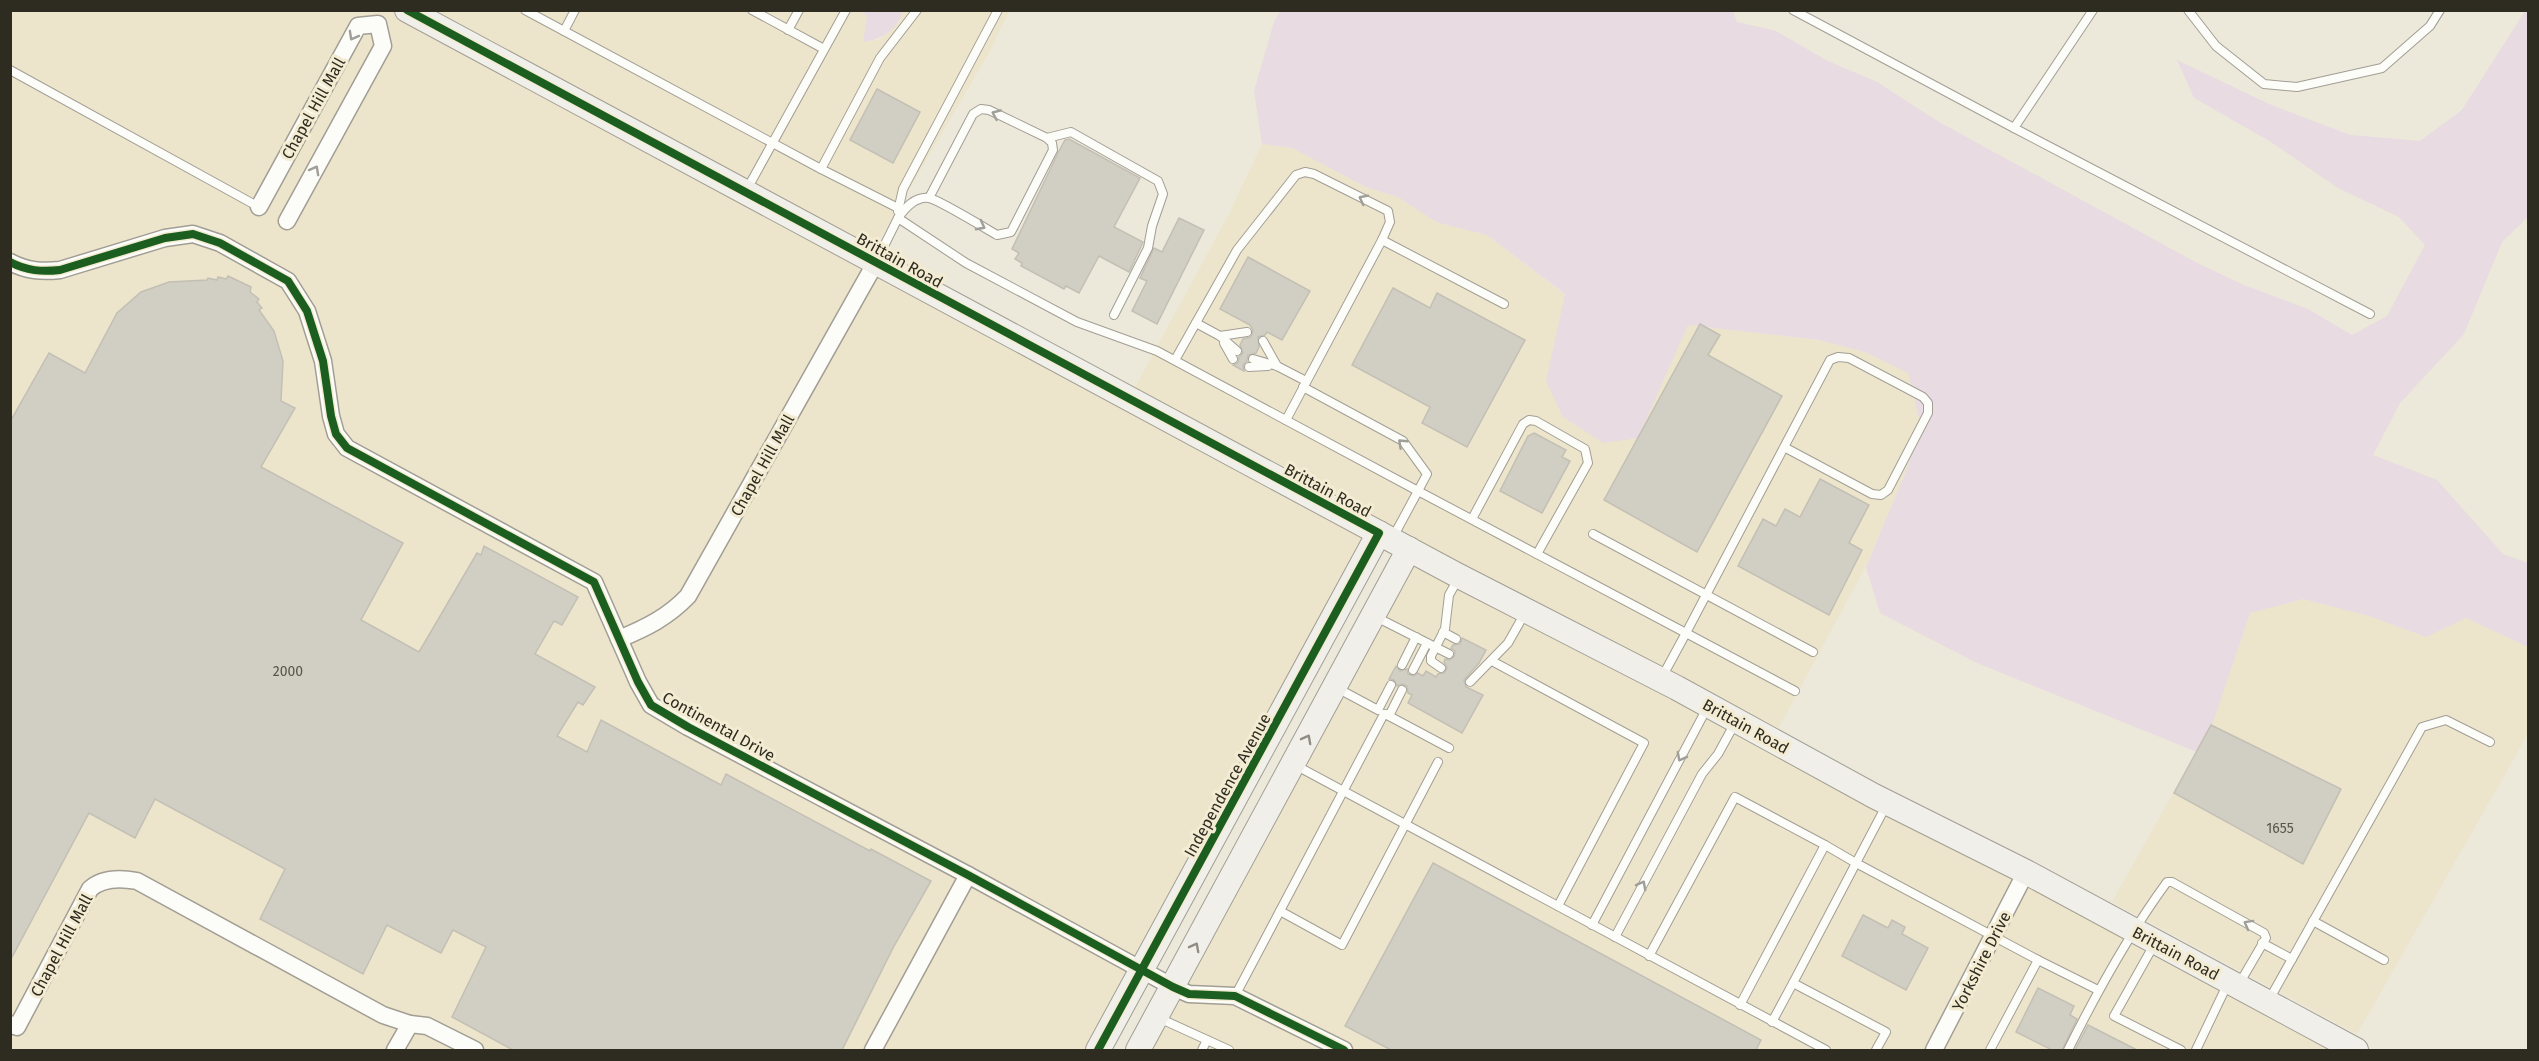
<svg xmlns="http://www.w3.org/2000/svg" width="2539" height="1061" viewBox="0 0 2539 1061" font-family="'Fira Sans',sans-serif">
	<style>
		.built { fill: #ece5cc }
		.green { fill: #e8dbe1 }
		.building { fill: #d1cec3; stroke: #c3bfb4; stroke-width: 1.5 }
		.lines { fill: none; stroke-linecap: round; stroke-linejoin: round }
		.lane-casing { stroke: #a29e94; stroke-width: 10 }
		.street-casing { stroke: #a29e94; stroke-width: 19 }
		.secondary-casing { stroke: #a29e94; stroke-width: 26 }
		.lane { stroke: #fcfcf9; stroke-width: 8 }
		.street { stroke: #fcfcf9; stroke-width: 16 }
		.secondary { stroke: #f0efe9; stroke-width: 24 }
		.cycleway-casing { stroke: #f4ecd2; stroke-width: 11 }
		.cycleway { stroke: #1b5e20; stroke-width: 8 }
		.oneway { stroke: #9f9e98 }
		.oneway2 { stroke: #8f8d85 }
		.labels { text-anchor: middle; stroke-width: 6; stroke-linejoin: round; paint-order: stroke }
		.number-label { font-size: 14px; fill: #58564b }
		.street-label { font-size: 16px; fill: #2e2b21; stroke: #f4ecd2 }
	</style>
	<rect width="100%" height="100%" fill="#ece8da"/>
	<g class="built">
		<polygon points="862,10 867,16 863,42 879,40 899,23 903,11 1009,11 990,51 869,258 1129,398 1229,214 1262,144 1292,148 1366,187 1398,197 1436,222 1487,235 1565,295 1546,381 1638,438 1688,325 1819,340 1865,352 1909,373 1921,426 1905,474 1866,566 1772,740 2356,1050 1138,1050 1409,550 1380,533 1098,1050 11,1050 10,11"/>
		<polygon points="2303,599 2369,616 2426,637 2466,618 2528,647 2528,734 2357,1034 2112,902 2211,725 2250,613"/>
	</g>
	<g class="green">
		<path d="M862 11H903C897 30 882 39 863 42L867 16Z"/>
		<polygon points="1280,11 1733,11 1737,22 1776,31 1828,61 1877,82 1939,122 2199,264 2246,286 2308,309 2352,335 2387,316 2425,245 2399,217 2338,188 2271,142 2194,98 2177,60 2269,104 2350,135 2420,141 2462,110 2525,11 2528,11 2528,217 2502,242 2464,334 2400,403 2373,455 2437,480 2503,554 2528,563 2528,647 2466,618 2426,637 2369,616 2303,599 2250,613 2212,725 2197,752 1977,663 1880,613 1866,567 1905,474 1921,427 1908,373 1865,352 1819,340 1688,325 1638,438 1603,443 1563,417 1546,381 1565,294 1487,235 1436,222 1398,197 1366,187 1292,148 1262,144 1254,91 1274,22"/>
	</g>
	<g class="building">
		<polygon points="877,89 920,112 893,163 850,140"/>
		<polygon points="1069,139 1140,178 1114,227 1143,242 1129,272 1099,256 1079,293 1066,286 1064,289 1021,266 1022,263 1015,259 1019,253 1012,249 1059,151 1065,140"/>
		<polygon points="1179,218 1204,230 1157,324 1132,311 1147,281 1140,278 1154,248 1162,252"/>
		<polygon points="1248,257 1310,291 1282,340 1267,332 1265,335 1258,337 1259,347 1256,353 1248,355 1247,361 1243,365 1244,371 1233,365 1238,363 1239,357 1243,353 1240,345 1243,339 1251,337 1253,330 1250,325 1220,309"/>
		<polygon points="228,276 251,287 250,292 259,299 257,302 262,308 259,310 274,331 283,361 281,401 295,408 261,467 403,543 361,620 419,652 477,553 481,555 484,546 578,597 562,625 554,621 535,654 595,687 583,705 578,702 557,736 587,752 601,720 721,785 726,774 870,851 871,849 931,881 893,948 842,1050 513,1050 452,1017 486,947 453,930 441,953 387,925 363,974 260,919 285,869 155,799 135,838 89,813 10,961 10,422 49,353 85,373 117,313 141,292 169,282 207,280 208,278 217,280 218,277 226,279"/>
		<polygon points="1393,288 1430,308 1437,293 1525,340 1467,447 1422,423 1430,407 1352,365"/>
		<polygon points="1700,324 1720,335 1708,355 1782,396 1697,552 1604,500"/>
		<polygon points="1534,433 1566,450 1562,457 1570,461 1542,513 1500,491 1528,436"/>
		<polygon points="1820,479 1869,505 1849,543 1862,550 1829,615 1738,566 1763,519 1776,526 1785,509 1800,517"/>
		<polygon points="1462,638 1486,650 1479,663 1464,680 1466,687 1483,695 1462,733 1408,703 1412,695 1408,693 1407,686 1402,684 1397,686 1394,680 1389,679 1396,666 1400,671 1407,669 1408,674 1413,676 1418,673 1423,676 1426,671 1436,677 1438,674 1444,673 1447,668 1444,662 1445,659 1450,660 1454,657 1455,651 1451,648 1453,645 1460,644"/>
		<polygon points="2211,725 2341,789 2303,864 2174,793"/>
		<polygon points="1433,863 1761,1040 1756,1050 1391,1050 1345,1026"/>
		<polygon points="1863,915 1888,928 1892,920 1905,927 1902,934 1928,948 1906,990 1842,956"/>
		<polygon points="2038,988 2074,1006 2070,1015 2077,1019 2062,1050 2052,1050 2016,1032"/>
		<polygon points="2088,1025 2137,1050 2075,1050"/>
	</g>
	<g class="lines">
		<defs>
			<g id="lane">
				<polyline points="525,10 821,169"/>
				<polyline points="752,10 824,49"/>
				<polyline points="1793,10 2014,128"/>
				<polyline points="2093,10 2014,128 2370,314"/>
				<polyline points="2188,10 2216,46 2264,84 2297,87 2382,68 2430,26 2440,10"/>
				<polyline points="788,30 799,10"/>
				<polyline points="564,31 575,10"/>
				<polyline points="10,70 259,207"/>
				<polyline points="1047,138 1071,132 1158,181 1163,194 1152,226 1148,248 1114,315"/>
				<polyline points="746,191 846,10"/>
				<polyline points="898,208 821,169 880,58 917,10"/>
				<polyline points="898,211 903,189 998,10"/>
				<path d="M898 218C905 208 915 196 929 198 939 200 985 228 997 235L1011 232 1053 150 1052 143 1047 138 989 110 981 109 973 114 929 198"/>
				<polyline points="876,262 898,218 966,263 1077,322 1157,351 1418,491 1427,474 1403,441 1303,387"/>
				<polyline points="1196,323 1220,336 1237,351"/>
				<polyline points="1220,336 1247,332"/>
				<polyline points="1263,341 1277,366"/>
				<polyline points="1224,343 1233,359"/>
				<polyline points="1253,359 1277,366 1306,381"/>
				<polyline points="1175,360 1237,250 1296,175 1305,172 1314,174 1388,211 1390,222 1382,240"/>
				<polyline points="1249,367 1268,366"/>
				<polyline points="1286,420 1382,240 1504,304"/>
				<polyline points="1784,447 1872,494 1881,495 1888,490 1928,413 1928,403 1923,397 1849,358 1838,357 1830,360 1686,633 1795,691"/>
				<polyline points="1472,519 1523,424 1529,420 1536,421 1585,449 1588,463 1537,554"/>
				<polyline points="1593,534 1813,652"/>
				<polyline points="1392,539 1418,491 1686,633 1661,679"/>
				<polyline points="1374,616 1449,654"/>
				<polyline points="1443,632 1456,639"/>
				<polyline points="1492,661 1644,743 1558,906"/>
				<polyline points="1402,665 1416,637"/>
				<polyline points="1441,668 1431,661 1431,656 1445,629 1449,595 1458,579"/>
				<polyline points="1413,670 1427,643"/>
				<polyline points="1470,682 1508,643 1525,613"/>
				<polyline points="1335,687 1378,710 1391,685"/>
				<polyline points="1386,714 1389,716 1402,690"/>
				<polyline points="1389,716 1449,748"/>
				<polyline points="1295,765 1826,1050"/>
				<polyline points="1887,804 1856,863 2038,960 1990,1050"/>
				<polyline points="1825,845 1856,863 1793,983 1886,1032 1876,1050"/>
				<polyline points="1280,911 1342,945 1438,762"/>
				<polyline points="2313,921 2384,960"/>
				<polyline points="1592,925 1707,708"/>
				<polyline points="1615,937 1702,774 1718,754 1735,723"/>
				<polyline points="2155,943 2114,1016 2181,1050"/>
				<polyline points="2262,943 2292,959"/>
				<polyline points="1649,956 1735,797 1825,845 1740,1005"/>
				<polyline points="2038,960 2098,990"/>
				<polyline points="1235,996 1384,714"/>
				<polyline points="2269,1000 2422,727 2446,720 2490,742"/>
				<polyline points="1159,1018 1229,1050"/>
				<polyline points="1772,1022 1793,983"/>
				<polyline points="1202,1050 1207,1040"/>
				<path d="M2068 1050C2097 992 2128 935 2167 882H2172L2264 933 2266 938 2239 984"/>
				<polyline points="2196,1050 2228,983"/>
			</g>
			<g id="street">
				<polyline points="259,207 358,26 378,24 383,46 287,221"/>
				<path d="M10 262C27 271 42 272 60 270L165 238 193 234 220 243 288 281 307 311 323 361 331 416 336 434 347 448 594 582 638 682 651 705 688 727 968 875 1173 987 1189 994 1235 996 1344 1050"/>
				<path d="M619 639C646 628 668 617 688 596L876 262"/>
				<path d="M10 1024 17 1027 90 889C103 877 121 878 137 881L383 1015 410 1024 427 1026 475 1050"/>
				<polyline points="395,1050 410,1024"/>
				<polyline points="873,1050 968,875"/>
				<polyline points="1934,1050 2026,872"/>
			</g>
			<g id="secondary">
				<polyline points="407,10 1455,574 1677,688 1874,796 2026,872 2356,1050"/>
				<polyline points="1098,1050 1379,533"/>
				<polyline points="1138,1050 1409,549"/>
			</g>
		</defs>
		<use href="#lane" class="lane-casing"/>
		<use href="#street" class="street-casing"/>
		<use href="#secondary" class="secondary-casing"/>
		<use href="#lane" class="lane"/>
		<use href="#street" class="street"/>
		<use href="#secondary" class="secondary"/>
		<defs>
			<g id="cycleway">
				<polyline points="407,10 1379,533 1098,1050"/>
				<path d="M10 262C27 271 42 272 60 270L165 238 193 234 220 243 288 281 307 311 323 361 331 416 336 434 347 448 594 582 638 682 651 705 688 727 968 875 1173 987 1189 994 1235 996 1344 1050"/>
			</g>
		</defs>
		<use href="#cycleway" class="cycleway-casing"/>
		<use href="#cycleway" class="cycleway"/>
	</g>
	<defs><path id="oneway-chevron" d="M-2-3.5L2.5 0L-2 3.5" fill="none" stroke-width="1.6" stroke-linecap="round" stroke-linejoin="round" transform="scale(1.5)"/></defs>
	<g class="oneway">
		<use href="#oneway-chevron" transform="translate(353 36) rotate(119)"/>
		<use href="#oneway-chevron" transform="translate(996 114) rotate(-156)"/>
		<use href="#oneway-chevron" transform="translate(315 170) rotate(-61)"/>
		<use href="#oneway-chevron" transform="translate(1363 199) rotate(-153)"/>
		<use href="#oneway-chevron" transform="translate(981 226) rotate(28)"/>
		<use href="#oneway-chevron" transform="translate(1402 443) rotate(-137)"/>
		<use href="#oneway-chevron" transform="translate(1681 757) rotate(118)"/>
		<use href="#oneway-chevron" transform="translate(1642 885) rotate(-62)"/>
		<use href="#oneway-chevron" transform="translate(2248 924) rotate(-151)"/>
	</g>
	<g class="oneway2">
		<use href="#oneway-chevron" transform="translate(1307 739) rotate(-62)"/>
		<use href="#oneway-chevron" transform="translate(1195 947) rotate(-62)"/>
	</g>
	<g class="labels">
		<g class="number-label">
			<text x="288" y="676">2000</text>
			<text x="2280" y="833">1655</text>
		</g>
		<g class="street-label">
			<text transform="translate(313 108) rotate(-61)" y="6">Chapel Hill Mall</text>
			<text transform="translate(900 260) rotate(29)" y="6">Brittain Road</text>
			<text transform="translate(762 465) rotate(-61)" y="6">Chapel Hill Mall</text>
			<text transform="translate(1328 490) rotate(28)" y="6">Brittain Road</text>
			<text transform="translate(719 726) rotate(29)" y="6">Continental Drive</text>
			<text transform="translate(1746 726) rotate(29)" y="6">Brittain Road</text>
			<text transform="translate(1227 785) rotate(-61)" y="6">Independence Avenue</text>
			<text transform="translate(61 945) rotate(-62)" y="6">Chapel Hill Mall</text>
			<text transform="translate(2176 953) rotate(28)" y="6">Brittain Road</text>
			<text transform="translate(1981 961) rotate(-63)" y="6">Yorkshire Drive</text>
		</g>
	</g>
	<rect width="2539" height="1061" fill="none" stroke="#2e2b21" stroke-width="24"/>
</svg>
